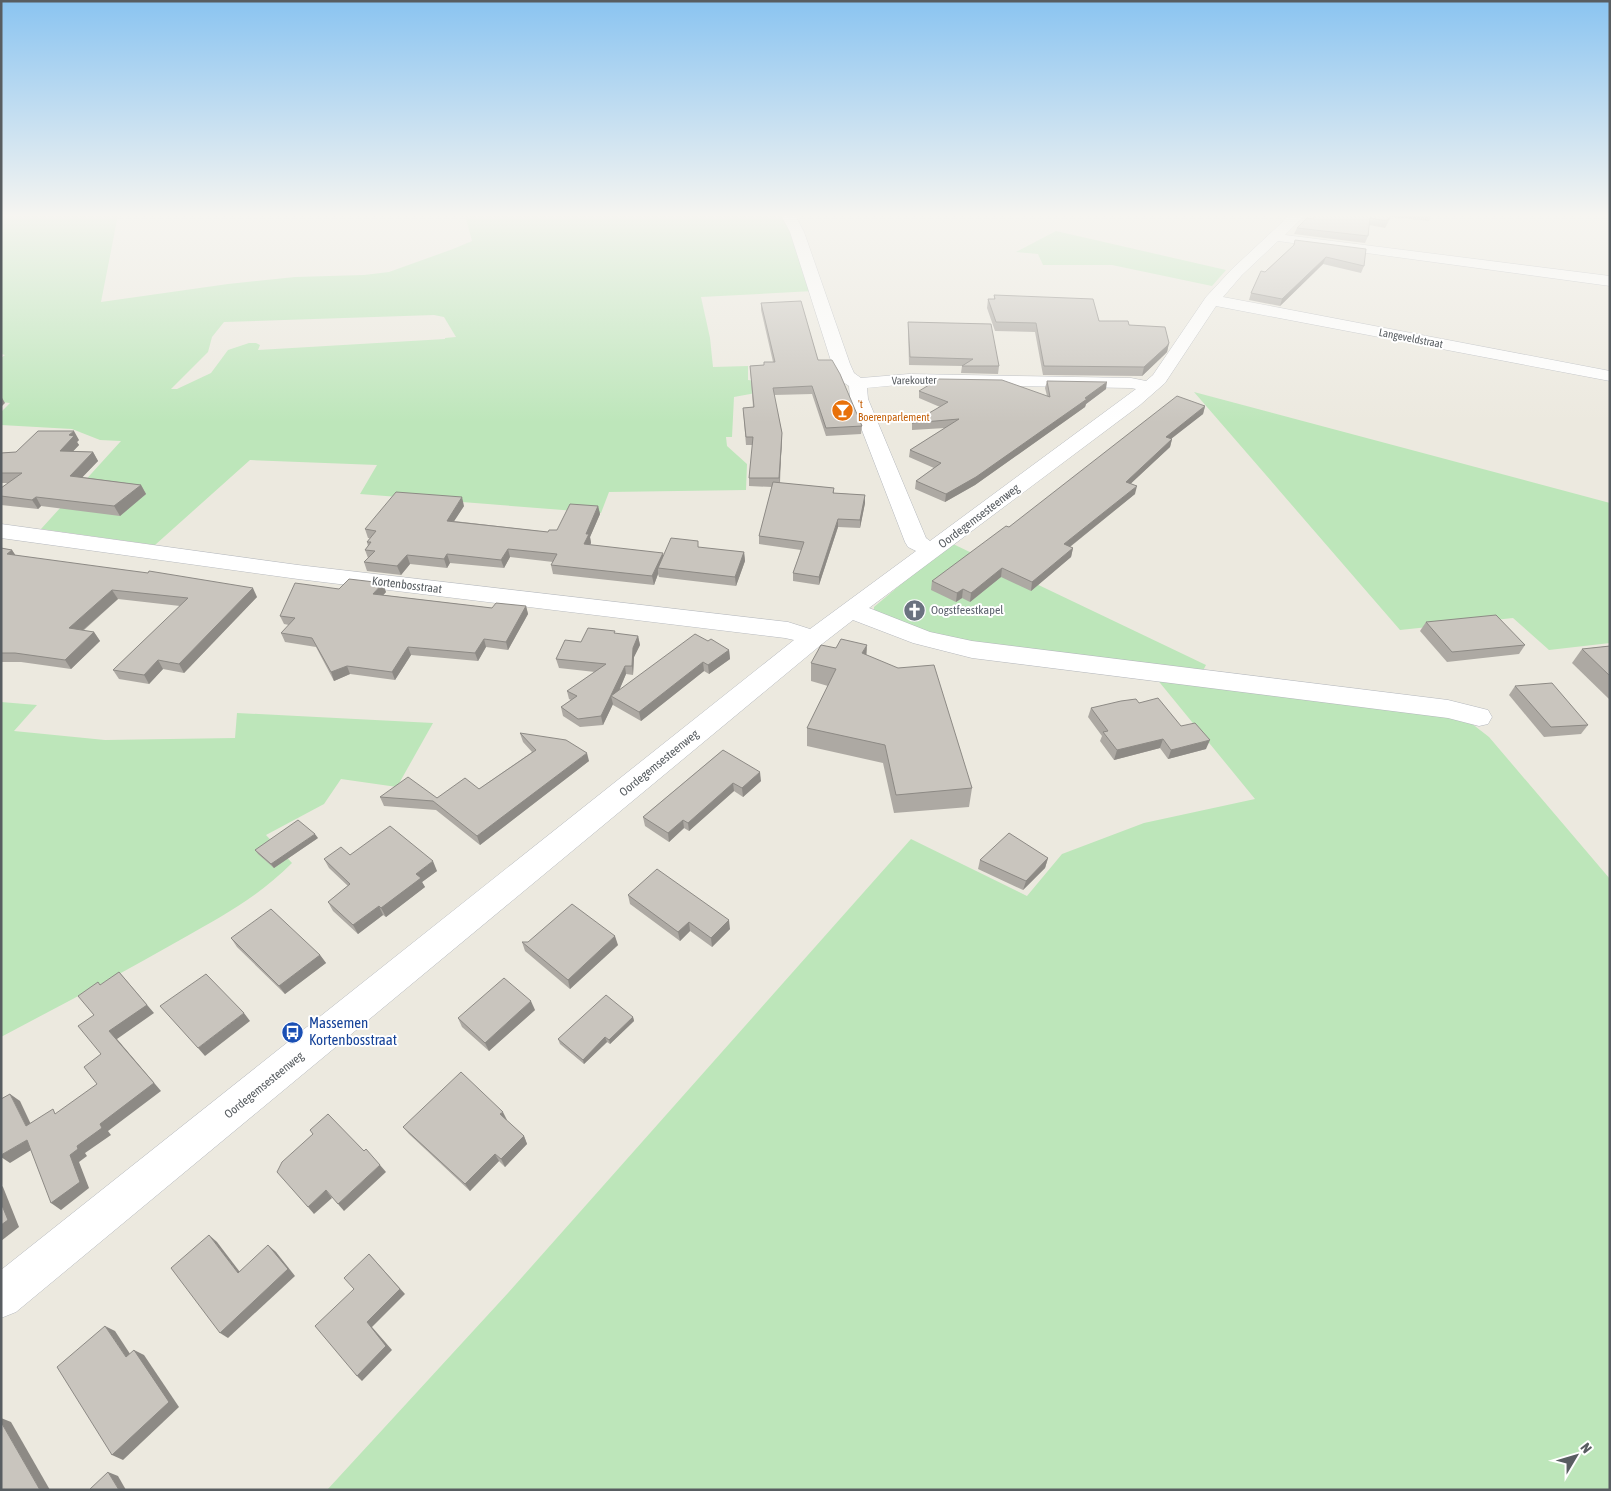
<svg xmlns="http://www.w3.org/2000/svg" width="1611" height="1491" viewBox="0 0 1611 1491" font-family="'Asap Condensed',sans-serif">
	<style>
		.green { fill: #bde6ba; fill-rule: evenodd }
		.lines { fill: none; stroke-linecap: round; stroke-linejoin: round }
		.minor-casing { stroke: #b5b8bd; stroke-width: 1 }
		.minor { fill: #fff; fill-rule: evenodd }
		.wall { fill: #ada9a3 }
		.shaded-wall { fill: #8d8a85 }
		.building { fill: #c9c5be; stroke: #8d8a85 }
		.labels { text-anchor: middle; stroke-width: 4; stroke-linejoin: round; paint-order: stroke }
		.far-street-label { font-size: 11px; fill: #585d61; stroke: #fff }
		.far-food-label { font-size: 11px; fill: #c56008; stroke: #fff; text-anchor: start }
		.street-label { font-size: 12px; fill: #585d61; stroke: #fff }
		.worship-label { font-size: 12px; fill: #5b616d; stroke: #fff; text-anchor: start }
		.near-transit-label { font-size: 15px; fill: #164399; stroke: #fff; text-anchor: start }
	</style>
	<rect width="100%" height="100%" fill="#ece9df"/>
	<g class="green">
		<path d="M1 215H118L101 302 228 284 295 277 364 275 389 272 453 249 472 241 465 215H783L787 219 813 291 701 297 710 338 713 367 748 366V380L763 382 761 392 734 397 732 437H726L727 446 747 464 746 490 609 492 601 513 360 494 377 465 250 460 155 545 41 529 121 441 100 440 72 429 1 425V412L10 403 1 402V358L5 355 1 354ZM434 315 444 317 456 337 445 338V339L258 350 260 345 256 343H249L228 350 211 373 177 389H171L208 352 212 337 224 322Z"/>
		<polygon points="1056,231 1226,270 1212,286 1112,265 1043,265 1038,254 1016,252"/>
		<polygon points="1194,392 1610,503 1610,643 1549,650 1513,618 1400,630"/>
		<polygon points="953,544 1206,665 1200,676 1013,651 928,632 874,612 874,607 931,559"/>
		<polygon points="1156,678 1438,715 1471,723 1489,737 1610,879 1610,1490 327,1490 508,1293 911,839 1027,896 1062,854 1144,823 1255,799"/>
		<path d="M1 702 37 705 14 731 105 740 235 738 237 713 433 723 397 787 341 779 324 804 266 835 292 863C257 898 222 916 180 940 121 974 61 1005 1 1037Z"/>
	</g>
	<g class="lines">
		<defs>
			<path id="minor" d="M781 215H795L804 232 850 364 854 373 861 378 909 374 1131 378 1146 381 1153 375 1206 297 1232 269 1290 215H1305L1285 235 1610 276V286L1278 241 1242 275 1223 297 1610 371V381L1216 306 1165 383 1140 405 869 608 930 632 972 641 1448 700 1488 710 1492 717 1488 724 1479 726 1448 718 972 658 913 643 853 620 822 644 16 1312 1 1318V1270L794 640 785 638 298 579 1 538V524L298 565 788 622 810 629 916 551 908 547 905 542 850 399 849 386 840 380 832 364 790 232ZM909 384 1131 388 1136 389 930 541 926 538 868 399 867 388Z"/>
		</defs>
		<use href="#minor" class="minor-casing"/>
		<use href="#minor" class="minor"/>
	</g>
	<g class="wall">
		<polygon points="1315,215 1431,215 1429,221 1391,217 1385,228 1369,225 1368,236 1365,243 1294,234 1297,228 1313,219"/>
		<polygon points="1295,240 1364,266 1361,273 1323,264 1280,306 1249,300 1251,293 1265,272 1293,247"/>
		<polygon points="994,295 1099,321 1129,325 1169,343 1167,352 1164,355 1142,376 1043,375 1035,332 995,331 987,308 988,299 994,299"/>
		<polygon points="761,303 818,360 862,426 861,434 826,436 812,394 774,395 782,433 780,483 834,488 834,493 865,495 865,503 860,528 838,527 819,585 793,581 793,573 801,550 759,544 759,536 772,487 749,486 749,478 753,445 746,445 743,408 753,407 750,366 764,365 773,362 761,310"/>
		<polygon points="908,322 999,366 998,374 961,373 962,366 909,365 908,329"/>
		<polygon points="1047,381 1106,389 1086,404 1085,407 975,485 945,502 915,489 916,481 934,468 909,457 910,450 945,428 912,430 912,423 940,407 919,398 919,391 1047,396 1045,388"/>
		<polygon points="1205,406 1203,414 1171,439 1172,439 1170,447 1131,483 1135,494 1070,547 1073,548 1071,557 1031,591 1001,577 970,602 962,598 956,602 931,590 932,581 1009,527"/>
		<polygon points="79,440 77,442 79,445 73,451 93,452 98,461 82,477 141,485 146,494 120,516 41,506 38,509 1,505 1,488 9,483 1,483 1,453 16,452"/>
		<polygon points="464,506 454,521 548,532 557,530 598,506 600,514 590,537 591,543 590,545 663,555 699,548 744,552 745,561 736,586 659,577 658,574 654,585 553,574 551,565 553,562 510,557 504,568 450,563 447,568 410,564 401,575 367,571 364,562 368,558 365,550 368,546 367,542 370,538 368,538 365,529"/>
		<polygon points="1,548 12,550 15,555 257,597 184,673 163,669 149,684 119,679 113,670 180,606 118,599 83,631 94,632 100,641 71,669 21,662 1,662"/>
		<polygon points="339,589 386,592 383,595 492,608 526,606 528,614 508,650 486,647 478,661 411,655 395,680 350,674 334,681 316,647 285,642 281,633 289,625 284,624 280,616"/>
		<polygon points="1426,622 1525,645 1519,654 1447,662 1420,631"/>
		<polygon points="616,634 638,636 640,645 634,657 633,675 626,674 619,690 708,641 729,650 730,659 709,674 704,671 641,721 613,705 613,704 603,725 580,727 563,716 561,707 571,700 569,699 567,691 595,672 559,668 556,659 581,642"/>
		<polygon points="1610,646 1610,700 1572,663 1582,649"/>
		<polygon points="866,655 972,788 969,807 894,813 883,763 807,746 807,728 828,686 811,681 811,663"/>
		<polygon points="1515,686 1588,725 1581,734 1544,737 1509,695"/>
		<polygon points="1139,703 1181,726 1206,749 1168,759 1160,748 1114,760 1100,741 1102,736 1088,717 1091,708"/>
		<polygon points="520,733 589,761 480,845 436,810 384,806 380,797 437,798 479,789 532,752 523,742"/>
		<polygon points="723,750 761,781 743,797 734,791 689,831 684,828 669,842 645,826 643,817"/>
		<polygon points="318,838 274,868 258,854 255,850"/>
		<polygon points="350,855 437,871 422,882 425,887 386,917 383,915 358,934 333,911 328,902 348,886 329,868 324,859"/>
		<polygon points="1048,858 1045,868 1023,890 978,869 980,860"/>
		<polygon points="628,895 730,929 712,947 690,931 680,941 630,904"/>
		<polygon points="231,938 320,955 326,963 285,994 237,947"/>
		<polygon points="522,942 618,945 570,989 525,951"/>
		<polygon points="535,1010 489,1051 462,1027 458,1018"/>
		<polygon points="633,1017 634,1021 610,1044 607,1042 584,1064 560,1044 558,1039"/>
		<polygon points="506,1120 524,1136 527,1144 505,1167 499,1161 470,1191 409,1134 403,1127 507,1120"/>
	</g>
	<g class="shaded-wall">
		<polygon points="1326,257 1323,264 1280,306 1282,299"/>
		<polygon points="1169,343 1167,352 1164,355 1142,376 1144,367"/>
		<polygon points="1107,382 1106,389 1086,404 1085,407 975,485 945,502 946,494"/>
		<polygon points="1,396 5,403 1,407"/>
		<polygon points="1205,406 1203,414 1163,445 1166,437"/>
		<polygon points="74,431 79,440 77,442 79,445 65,460 60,451 69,435"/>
		<polygon points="782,433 782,441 779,487 779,478"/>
		<polygon points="1172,439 1170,447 1124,490 1126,482"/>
		<polygon points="93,452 98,461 75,485 70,476"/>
		<polygon points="141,485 146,494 120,516 114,506"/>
		<polygon points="1137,486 1135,494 1062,553 1064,544"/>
		<polygon points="865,495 865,503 860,528 860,520"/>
		<polygon points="36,497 41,506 38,509 32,500"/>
		<polygon points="462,497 464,506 449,529 447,521"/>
		<polygon points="598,506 600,514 590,537 591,543 585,553 584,544 586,534"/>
		<polygon points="838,519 838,527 819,585 819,577"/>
		<polygon points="1073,548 1071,557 1031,591 1032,582"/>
		<polygon points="508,549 510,557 504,568 501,560"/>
		<polygon points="12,550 18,559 7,554"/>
		<polygon points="744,552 745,561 736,586 735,577"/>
		<polygon points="663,553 664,562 658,568 658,574 654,585 652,576"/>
		<polygon points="447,554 450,563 447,568 444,559"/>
		<polygon points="407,555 410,564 401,575 397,566"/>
		<polygon points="1002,568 1001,577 970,602 971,593"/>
		<polygon points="383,583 386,592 376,603 373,594"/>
		<polygon points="253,588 257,597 184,673 179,664"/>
		<polygon points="963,589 962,598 956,602 957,593"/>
		<polygon points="112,590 118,599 75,637 69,628"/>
		<polygon points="526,606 528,614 508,650 506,642"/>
		<polygon points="94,632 100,641 71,669 65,660"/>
		<polygon points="638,636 640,645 634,657 633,675 632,666 633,648"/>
		<polygon points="484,639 486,647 478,661 475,653"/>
		<polygon points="867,645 866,664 862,653"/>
		<polygon points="408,647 411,655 395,680 392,672"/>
		<polygon points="729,650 730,659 709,674 708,665"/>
		<polygon points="158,660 163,669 149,684 144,675"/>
		<polygon points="703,662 704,671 641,721 639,712"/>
		<polygon points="347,666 350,674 334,681 331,672"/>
		<polygon points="625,666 626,674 616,698 611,696 613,704 603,725 601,716"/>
		<polygon points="1163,739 1160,748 1114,760 1117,750"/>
		<polygon points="1210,740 1206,749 1168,759 1171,750"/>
		<polygon points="587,753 589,761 480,845 477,836"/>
		<polygon points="760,772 761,781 743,797 742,788"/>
		<polygon points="733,783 734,791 689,831 688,823"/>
		<polygon points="683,820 684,828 669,842 668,833"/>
		<polygon points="315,834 318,838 274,868 271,864"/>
		<polygon points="1048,858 1045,868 1023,890 1026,881"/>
		<polygon points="433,861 437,871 422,882 425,887 386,917 381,908 416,874"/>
		<polygon points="379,906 383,915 358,934 353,925"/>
		<polygon points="729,920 730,929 712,947 711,938"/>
		<polygon points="689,922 690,931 680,941 678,932"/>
		<polygon points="615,936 618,945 570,989 568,980"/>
		<polygon points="320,955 326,963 285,994 279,986"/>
		<polygon points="119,972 154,1013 117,1039 161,1091 108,1131 111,1135 85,1153 87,1156 79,1162 89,1188 61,1210 51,1203 70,1155 77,1146 100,1124 109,1031"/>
		<polygon points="531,1001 535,1010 489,1051 485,1043"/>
		<polygon points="244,1013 250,1021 205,1056 198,1048"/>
		<polygon points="633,1017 634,1021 610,1044 609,1040"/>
		<polygon points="605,1037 607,1042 584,1064 583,1060"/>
		<polygon points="10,1094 20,1101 35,1133 26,1126"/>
		<polygon points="503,1112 507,1120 504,1122 500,1114"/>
		<polygon points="524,1136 527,1144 505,1167 501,1159"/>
		<polygon points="27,1140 36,1147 10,1163 1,1157 1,1155"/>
		<polygon points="495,1154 499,1161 470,1191 465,1184"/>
		<polygon points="380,1165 386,1172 344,1211 338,1204"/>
		<polygon points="1,1185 3,1187 19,1227 1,1241"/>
		<polygon points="326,1190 332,1198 314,1214 308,1207"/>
		<polygon points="209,1235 217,1242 246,1280 238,1273"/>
		<polygon points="268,1245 276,1252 295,1276 228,1338 220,1333"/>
		<polygon points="369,1254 405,1294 372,1327 392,1350 362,1381 357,1376 367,1322"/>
		<polygon points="105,1326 115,1331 136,1363 126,1357"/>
		<polygon points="134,1350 144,1355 179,1407 123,1460 112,1455"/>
		<polygon points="1,1418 11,1422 50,1490 40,1490 1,1422"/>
		<polygon points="108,1472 118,1476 126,1490 119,1490"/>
	</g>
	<g class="building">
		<polygon points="1315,215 1391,215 1387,221 1370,218 1368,236 1297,228 1307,218 1313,219"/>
		<polygon points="1295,240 1366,249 1364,266 1326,257 1282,299 1251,293 1261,271 1265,272 1294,245"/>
		<polygon points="994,295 1093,299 1099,321 1128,321 1129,325 1165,327 1169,343 1167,346 1144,367 1044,366 1036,323 996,322 988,299 995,299"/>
		<polygon points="801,301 818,360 832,360 840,374 862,426 826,428 812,386 773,388 782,433 779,478 749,478 753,437 746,437 743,408 754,407 750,366 764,365 764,362 775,362 761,303"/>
		<polygon points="908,322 991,324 999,366 962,366 973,359 910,357"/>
		<polygon points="939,379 1002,380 1050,397 1047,381 1107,382 1085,398 1087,399 976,477 946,494 916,481 941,463 910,450 959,419 912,423 948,402 919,391"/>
		<polygon points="1177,396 1205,406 1166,437 1172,439 1126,482 1137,486 1064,544 1073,548 1032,582 1002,568 971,593 963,589 957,593 932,581 1006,526 1009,527"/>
		<polygon points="38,431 74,431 69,435 74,436 60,451 93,452 70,476 141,485 114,506 36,497 32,500 1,496 1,488 22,473 1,473 1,453 16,452"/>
		<polygon points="773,482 834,488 833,493 865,495 860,520 838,519 819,577 793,573 804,542 759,536"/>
		<polygon points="396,492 462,497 447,521 548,532 549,530 557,530 570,504 598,506 586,534 589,534 584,544 663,553 652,576 551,565 557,554 508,549 501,560 447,554 444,559 407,555 397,566 364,562 375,551 365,550 371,542 367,542 376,531 365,529"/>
		<polygon points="671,538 698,541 698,547 744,552 735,577 658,568"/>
		<polygon points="1,548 12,550 7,554 103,567 148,573 149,571 253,588 179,664 158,660 144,675 113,670 188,598 112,590 69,628 94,632 65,660 15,653 1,653"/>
		<polygon points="349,579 383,583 373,594 492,608 496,603 526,606 506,642 484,639 475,653 408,647 392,672 347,666 331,672 312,638 281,633 295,618 280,616 295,583 339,589"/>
		<polygon points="1496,615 1525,645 1452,652 1426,622"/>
		<polygon points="588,628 615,631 614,633 638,636 633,648 632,666 625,666 601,716 578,719 561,707 577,696 567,691 606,664 556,659 565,640 581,642"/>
		<polygon points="695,634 708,641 711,639 729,650 708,665 703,662 639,712 611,696"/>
		<polygon points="841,639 867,645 862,653 898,668 934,665 972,788 896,795 885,745 807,728 836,669 811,663 821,645 836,648"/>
		<polygon points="1610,646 1610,676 1582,649"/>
		<polygon points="1552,683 1588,725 1551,727 1515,686"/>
		<polygon points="1158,698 1181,726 1195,723 1210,740 1171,750 1163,739 1117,750 1103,732 1108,731 1091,708 1121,701 1136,699 1139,703"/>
		<polygon points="520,733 566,740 587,753 477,836 433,801 380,797 408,777 437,798 465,778 479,789 536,750"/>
		<polygon points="723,750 760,772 742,788 733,783 688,823 683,820 668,833 643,817"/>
		<polygon points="298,820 315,834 271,864 255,850"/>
		<polygon points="390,826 433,861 416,874 421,878 381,908 379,906 353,925 328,902 350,884 324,859 341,847 350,855"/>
		<polygon points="1009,833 1048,858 1026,881 980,860"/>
		<polygon points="657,869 729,920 711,938 689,922 678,932 628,895"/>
		<polygon points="572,904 615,936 568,980 522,942 528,942"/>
		<polygon points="271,909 320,955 279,986 231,938"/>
		<polygon points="119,972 147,1005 109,1031 154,1083 100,1124 102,1128 77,1146 78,1149 70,1155 80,1182 51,1203 27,1140 1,1155 1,1099 10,1094 26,1126 53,1109 55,1114 97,1084 84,1067 101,1054 78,1026 94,1015 78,996 98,982 100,985"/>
		<polygon points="206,974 244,1013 198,1048 160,1006"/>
		<polygon points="504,978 531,1001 485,1043 458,1018"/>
		<polygon points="606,995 633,1017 609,1040 605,1037 583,1060 558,1039"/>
		<polygon points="461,1072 503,1112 500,1114 524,1136 501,1159 495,1154 465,1184 403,1127"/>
		<polygon points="328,1114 364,1151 366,1149 380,1165 338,1204 326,1190 308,1207 277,1172 282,1162 313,1134 310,1130"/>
		<polygon points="1,1203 8,1220 1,1225"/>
		<polygon points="209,1235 238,1273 268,1245 288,1269 220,1333 171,1268"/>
		<polygon points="369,1254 400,1289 367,1322 386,1346 357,1376 315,1326 354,1289 344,1278"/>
		<polygon points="105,1326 126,1357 134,1350 169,1402 112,1455 57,1367"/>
		<polygon points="1,1422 40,1490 1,1490"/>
		<polygon points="108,1472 119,1490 89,1490"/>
	</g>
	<linearGradient id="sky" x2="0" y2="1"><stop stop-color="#8ac4f1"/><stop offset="0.51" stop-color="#f6f5f1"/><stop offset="1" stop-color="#f6f5f1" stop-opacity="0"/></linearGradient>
	<rect width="1611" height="423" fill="url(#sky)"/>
	<defs>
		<symbol id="bar-disc" viewBox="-11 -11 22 22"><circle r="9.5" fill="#e8710a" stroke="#fff"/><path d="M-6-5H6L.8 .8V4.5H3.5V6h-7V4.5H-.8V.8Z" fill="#fff"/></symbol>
		<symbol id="church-disc" viewBox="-11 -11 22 22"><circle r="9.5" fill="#6b7280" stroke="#fff"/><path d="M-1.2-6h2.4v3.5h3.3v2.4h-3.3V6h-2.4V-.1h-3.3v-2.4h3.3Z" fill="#fff"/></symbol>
		<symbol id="bus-disc" viewBox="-11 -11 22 22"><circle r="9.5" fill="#1a4fb4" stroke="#fff"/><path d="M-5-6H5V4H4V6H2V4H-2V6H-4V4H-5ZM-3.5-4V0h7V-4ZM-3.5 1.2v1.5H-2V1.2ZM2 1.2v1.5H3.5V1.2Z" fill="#fff"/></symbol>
	</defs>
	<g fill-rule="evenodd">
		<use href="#bar-disc" x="830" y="398" width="25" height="25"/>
		<use href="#church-disc" x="902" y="598" width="25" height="25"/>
		<use href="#bus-disc" x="280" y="1020" width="25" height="25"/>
	</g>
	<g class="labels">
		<g class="far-street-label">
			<text transform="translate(1411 338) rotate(11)" y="4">Langeveldstraat</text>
			<text transform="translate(914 380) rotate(-1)" y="4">Varekouter</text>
		</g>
		<g class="far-food-label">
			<text x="858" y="408">'t<tspan x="858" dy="13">Boerenparlement</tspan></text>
		</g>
		<g class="street-label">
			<text transform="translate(979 516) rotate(-37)" y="4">Oordegemsesteenweg</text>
			<text transform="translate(407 585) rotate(7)" y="4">Kortenbosstraat</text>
			<text transform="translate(659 763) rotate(-39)" y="4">Oordegemsesteenweg</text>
			<text transform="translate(264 1085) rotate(-39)" y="4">Oordegemsesteenweg</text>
		</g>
		<g class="worship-label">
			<text x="931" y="614">Oogstfeestkapel</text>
		</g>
		<g class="near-transit-label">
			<text x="309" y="1028">Massemen<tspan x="309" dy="17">Kortenbosstraat</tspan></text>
		</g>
	</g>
	<rect width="1611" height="1491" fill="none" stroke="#585d61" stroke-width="5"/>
	<g transform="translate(1576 1456) rotate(52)" stroke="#ffffff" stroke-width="4" paint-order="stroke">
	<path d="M0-4L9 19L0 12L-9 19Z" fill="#585d61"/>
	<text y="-8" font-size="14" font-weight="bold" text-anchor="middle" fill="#585d61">N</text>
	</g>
</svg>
